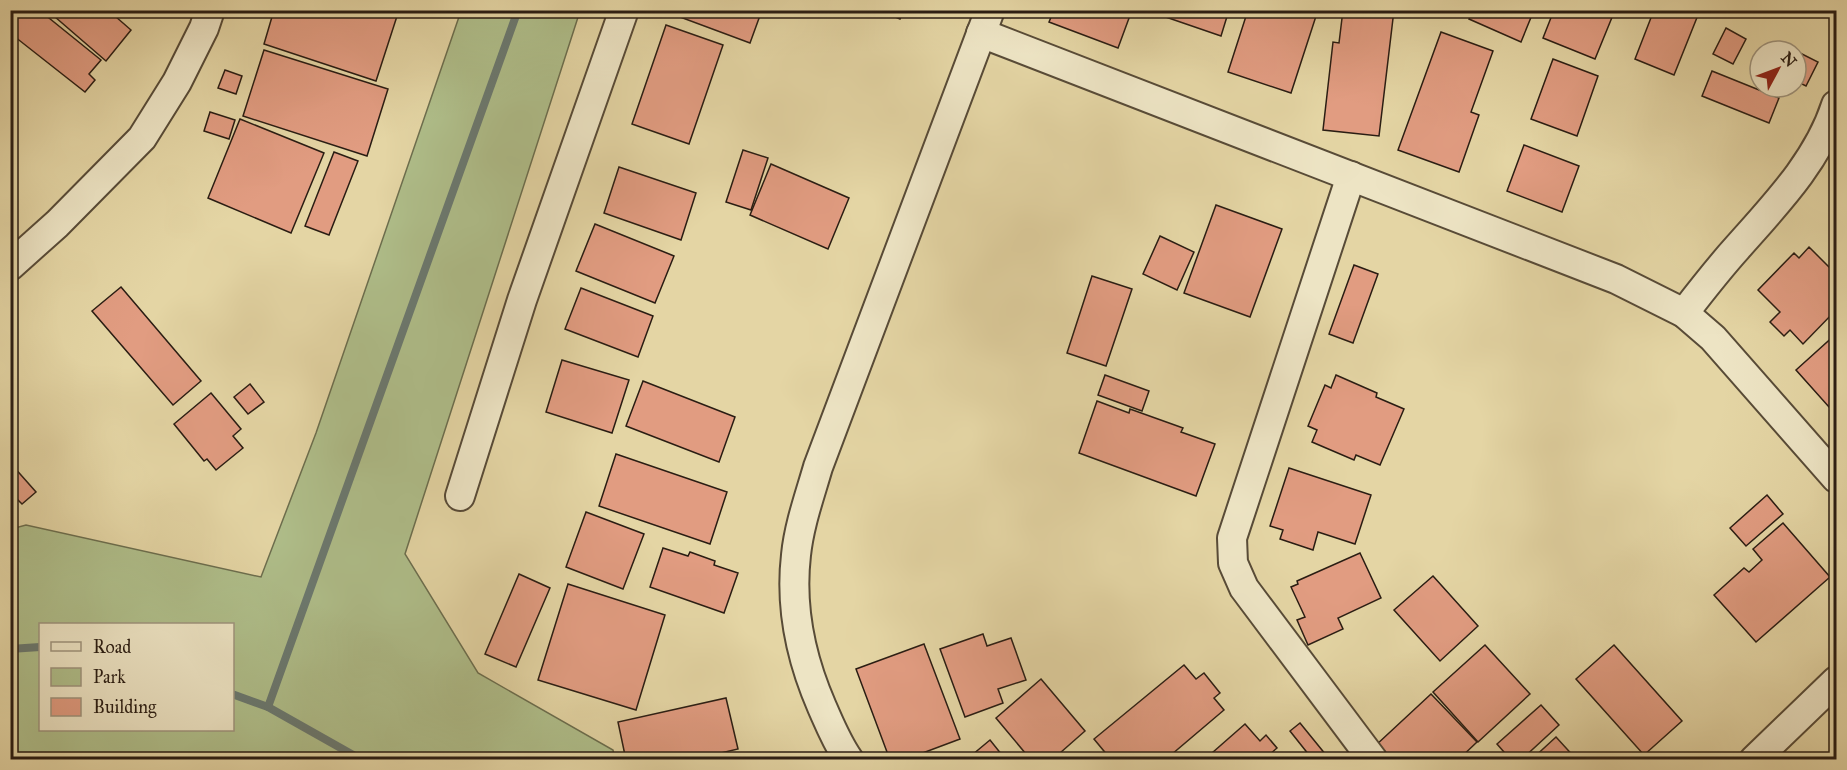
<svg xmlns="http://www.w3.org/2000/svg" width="1847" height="770" viewBox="0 0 1847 770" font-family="'IM FELL Great Primer',serif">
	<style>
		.green { fill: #afbe8a; stroke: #6c6e4e; stroke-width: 1.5; fill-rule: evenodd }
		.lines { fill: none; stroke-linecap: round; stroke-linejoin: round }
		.stream { stroke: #6b7970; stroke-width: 8 }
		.building { fill: #e19c81; stroke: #2a1d13; stroke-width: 1.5 }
		.street-casing { stroke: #584b37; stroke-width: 32 }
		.street { stroke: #ede4c4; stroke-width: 28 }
	</style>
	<rect width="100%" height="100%" fill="#e4d5a4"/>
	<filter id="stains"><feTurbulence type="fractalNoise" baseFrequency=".00333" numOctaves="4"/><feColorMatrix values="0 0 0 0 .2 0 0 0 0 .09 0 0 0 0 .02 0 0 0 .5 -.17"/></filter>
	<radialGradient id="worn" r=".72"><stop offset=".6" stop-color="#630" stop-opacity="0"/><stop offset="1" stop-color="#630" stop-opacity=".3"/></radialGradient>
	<path class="green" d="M461 11H580L405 554 478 673 613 750 615 759H11V529L26 525 261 577 316 433ZM40 624H232V730H40Z"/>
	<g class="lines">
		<g class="stream">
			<polyline points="10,649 40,647"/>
			<polyline points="232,694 268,707 362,760"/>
			<polyline points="268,707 518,10"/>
		</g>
	</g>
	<g class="building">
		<polygon points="10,10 39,10 101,60 89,74 95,80 85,92 10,33"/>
		<polygon points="47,10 108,10 131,30 106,61"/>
		<polygon points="274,10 399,10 376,81 264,44"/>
		<polygon points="673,10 762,10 750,43 672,14"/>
		<polygon points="879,10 904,10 900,19"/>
		<polygon points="1054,10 1132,10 1118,48 1049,22"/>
		<polygon points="1155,10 1229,10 1221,36 1154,13"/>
		<polygon points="1248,10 1318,10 1291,93 1228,72"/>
		<polygon points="1343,10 1394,10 1379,136 1323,130 1333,42 1339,43"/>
		<polygon points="1473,10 1534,10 1521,42 1469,19"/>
		<polygon points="1554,10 1615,10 1595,59 1543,38"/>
		<polygon points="1654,10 1700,10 1674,75 1635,59"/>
		<polygon points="666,25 723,45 689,144 632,124"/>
		<polygon points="1726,28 1746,39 1733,64 1713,54"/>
		<polygon points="1441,32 1493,51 1471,112 1479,115 1459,172 1398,150"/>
		<polygon points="264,50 388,89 367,156 243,116"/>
		<polygon points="1798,52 1818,62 1806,86 1796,81"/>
		<polygon points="1553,59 1598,76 1577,136 1531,119"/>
		<polygon points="225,70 242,76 236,94 218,88"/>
		<polygon points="1712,71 1779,98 1769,123 1702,96"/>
		<polygon points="210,112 235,120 229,139 204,131"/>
		<polygon points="240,119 324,153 291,233 208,198"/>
		<polygon points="1524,145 1579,166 1562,212 1507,191"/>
		<polygon points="743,150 768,158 751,210 726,202"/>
		<polygon points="334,152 358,161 329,235 305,226"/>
		<polygon points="771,164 849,198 828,249 750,215"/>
		<polygon points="619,167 696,193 681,240 604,213"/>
		<polygon points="1216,205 1282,229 1250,317 1184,293"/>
		<polygon points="595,224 674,256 655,303 576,271"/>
		<polygon points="1160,236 1194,252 1177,290 1143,274"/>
		<polygon points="1809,247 1836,274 1836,310 1803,344 1790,330 1784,336 1770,322 1780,312 1758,290 1794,253 1799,258"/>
		<polygon points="1354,265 1378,274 1353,343 1329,334"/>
		<polygon points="1092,276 1132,289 1106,366 1067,353"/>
		<polygon points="121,287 201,381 173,405 92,311"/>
		<polygon points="581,288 653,316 638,357 565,329"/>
		<polygon points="1836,334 1836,401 1829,407 1796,370"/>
		<polygon points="562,360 629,380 612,433 546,412"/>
		<polygon points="1105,375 1149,391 1142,411 1098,395"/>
		<polygon points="1336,375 1377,393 1376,397 1404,409 1380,465 1356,455 1354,460 1312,442 1317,430 1308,426 1325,385 1331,388"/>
		<polygon points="643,381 735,417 719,462 626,426"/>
		<polygon points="250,384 264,402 248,414 234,397"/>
		<polygon points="211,393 241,429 233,436 243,448 216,470 207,459 204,461 174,424"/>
		<polygon points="1097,401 1129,413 1130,409 1183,428 1181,432 1215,444 1196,496 1079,453"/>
		<polygon points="616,454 727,492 710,544 599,506"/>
		<polygon points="13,466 36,492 22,504 10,492 10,469"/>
		<polygon points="1289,468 1371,495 1355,544 1318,532 1313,550 1280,539 1283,530 1270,526"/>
		<polygon points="1767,495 1783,514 1746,546 1730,528"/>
		<polygon points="586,512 644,534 623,589 566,567"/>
		<polygon points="1783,523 1830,577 1756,642 1714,595 1744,568 1749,572 1762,560 1753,549"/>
		<polygon points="663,548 688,556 690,552 715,561 714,565 738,573 724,613 650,587"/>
		<polygon points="1360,553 1381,598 1338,618 1343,629 1308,645 1297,620 1305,617 1291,587 1298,584 1297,581"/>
		<polygon points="519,574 550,588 516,667 485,654"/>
		<polygon points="1433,576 1478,626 1440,661 1394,610"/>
		<polygon points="568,584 665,615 636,710 538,680"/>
		<polygon points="983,634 987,646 1011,638 1026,680 998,689 1003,703 965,717 940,649"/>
		<polygon points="924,644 960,739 904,760 890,760 856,669"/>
		<polygon points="1485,645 1530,694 1478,742 1433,692"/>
		<polygon points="1614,645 1682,721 1644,755 1576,679"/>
		<polygon points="1184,665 1196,679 1204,673 1220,693 1214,698 1224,710 1165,760 1103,760 1108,756 1094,739"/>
		<polygon points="1041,679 1085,731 1052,760 1031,760 996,718"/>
		<polygon points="1431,694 1477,742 1458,760 1387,760 1375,746"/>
		<polygon points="726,698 738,749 691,760 626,760 618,722"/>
		<polygon points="1541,705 1559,725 1521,760 1511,760 1497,744"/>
		<polygon points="1300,723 1326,755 1320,760 1313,760 1290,731"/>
		<polygon points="1245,724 1260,741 1266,735 1277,748 1269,755 1273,760 1204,760"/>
		<polygon points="1556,737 1577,760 1531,760"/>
		<polygon points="990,740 1006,760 966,760"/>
	</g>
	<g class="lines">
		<defs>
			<g id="street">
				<polyline points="981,33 1616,279 1684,313 1713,338 1836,478"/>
				<polyline points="1351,176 1232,538 1233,563 1244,588 1373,760"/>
				<polyline points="10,266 57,224 142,138 177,82 204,28 210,10"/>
				<path d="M1684 313C1701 291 1718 269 1737 248 1775 205 1818 161 1836 105"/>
				<polyline points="460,496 522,300 624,10"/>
				<path d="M849 760C837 743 830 725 822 707 801 659 790 607 796 555 799 525 810 495 818 467L990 10"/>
				<polyline points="1754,760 1836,681"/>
			</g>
		</defs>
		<use href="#street" class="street-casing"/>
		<use href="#street" class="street"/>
	</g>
	<rect width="1847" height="770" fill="none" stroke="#e4d5a4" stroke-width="36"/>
	<rect x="12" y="12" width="1823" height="746" fill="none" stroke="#2a1d13" stroke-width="3"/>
	<rect x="18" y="18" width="1811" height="734" fill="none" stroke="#2a1d13" stroke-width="1.5"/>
	<rect x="39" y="623" width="195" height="108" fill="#ede4c4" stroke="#9f947d" stroke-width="1.5"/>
	<rect x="51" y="642" width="30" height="9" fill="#ede4c4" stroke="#9f947d" stroke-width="1.5"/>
	<text x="93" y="653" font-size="18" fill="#2a1d13">Road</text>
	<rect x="51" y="668" width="30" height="18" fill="#afbe8a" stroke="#9f947d" stroke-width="1.5"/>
	<text x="93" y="683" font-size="18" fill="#2a1d13">Park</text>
	<rect x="51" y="698" width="30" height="18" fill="#e19c81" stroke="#9f947d" stroke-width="1.5"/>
	<text x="93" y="713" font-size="18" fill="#2a1d13">Building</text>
	<g transform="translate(1778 69) rotate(49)"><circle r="28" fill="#ede4c4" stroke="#9f947d" stroke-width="1.5"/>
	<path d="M0-4.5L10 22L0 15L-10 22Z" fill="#8f2418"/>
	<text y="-9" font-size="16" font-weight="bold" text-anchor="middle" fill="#2a1d13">N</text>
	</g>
	<rect width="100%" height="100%" filter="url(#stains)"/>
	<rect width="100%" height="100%" fill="url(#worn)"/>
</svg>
